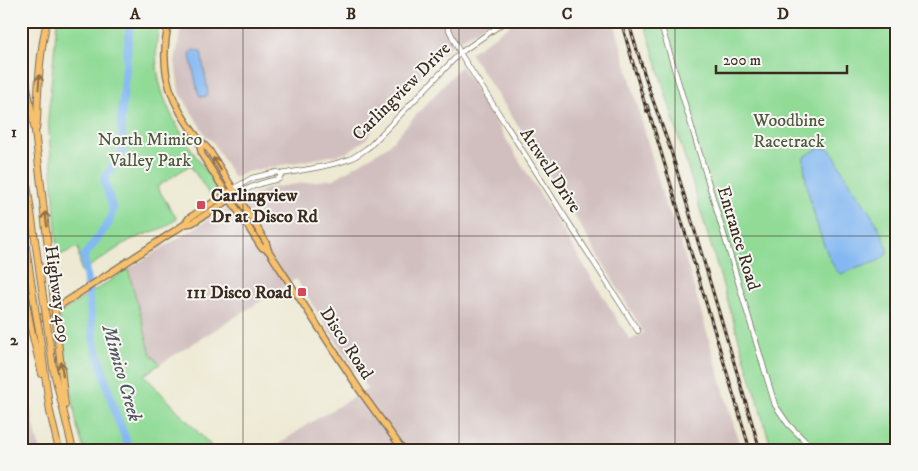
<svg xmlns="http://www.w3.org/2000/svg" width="918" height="471" viewBox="0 0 918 471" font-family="'IM FELL DW Pica',serif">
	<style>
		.industrial { fill: #d1bfbf }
		.green { fill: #91db97; stroke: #66825a }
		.water { fill: #83b8f2; stroke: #5f7188 }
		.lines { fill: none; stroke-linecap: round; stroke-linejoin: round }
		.river { stroke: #83b8f2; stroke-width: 8 }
		.minor-casing { stroke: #796d5d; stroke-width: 6 }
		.major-casing { stroke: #796d5d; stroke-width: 8 }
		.highway-casing { stroke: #796d5d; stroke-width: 8 }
		.minor { stroke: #fff; stroke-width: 4.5 }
		.major { stroke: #f7c06c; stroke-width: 5.5 }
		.highway { stroke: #f7c06c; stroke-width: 6 }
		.rail-casing { stroke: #3b2a1e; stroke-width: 3 }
		.rail { stroke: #f6f6f2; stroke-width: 1; stroke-dasharray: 4; stroke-linecap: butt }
		.highway-bridge-casing { stroke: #796d5d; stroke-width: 8; stroke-linecap: butt }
		.highway-bridge { stroke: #f7c06c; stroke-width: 6 }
		.oneway { stroke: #906e41 }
		.grid { fill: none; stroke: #3b2a1e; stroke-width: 1; stroke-opacity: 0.55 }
		.poi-dot { fill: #d1495b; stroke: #f6f6f2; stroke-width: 2 }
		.labels { text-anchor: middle; stroke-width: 4; stroke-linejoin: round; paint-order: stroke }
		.street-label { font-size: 18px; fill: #3b2a1e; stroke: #f6f6f2 }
		.park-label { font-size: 18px; fill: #50563c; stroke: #f6f6f2 }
		.poi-label { font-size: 18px; font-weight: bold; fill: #3b2a1e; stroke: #f6f6f2; text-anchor: start }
		.water-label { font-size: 19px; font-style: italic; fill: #51555e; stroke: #f6f6f2 }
		.neatline { fill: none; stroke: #3b2a1e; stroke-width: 2 }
		.grid-label { font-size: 16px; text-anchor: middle; font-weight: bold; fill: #3b2a1e }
	</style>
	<rect width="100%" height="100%" fill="#f6f6f2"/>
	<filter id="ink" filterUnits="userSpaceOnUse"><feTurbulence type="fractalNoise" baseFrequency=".02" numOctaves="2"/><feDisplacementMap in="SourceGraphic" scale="10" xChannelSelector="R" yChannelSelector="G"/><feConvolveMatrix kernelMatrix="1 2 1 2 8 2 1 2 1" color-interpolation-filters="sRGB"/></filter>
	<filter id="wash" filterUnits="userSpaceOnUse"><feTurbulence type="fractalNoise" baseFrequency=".0096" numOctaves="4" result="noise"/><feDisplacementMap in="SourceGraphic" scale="20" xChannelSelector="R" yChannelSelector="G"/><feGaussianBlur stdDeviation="1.12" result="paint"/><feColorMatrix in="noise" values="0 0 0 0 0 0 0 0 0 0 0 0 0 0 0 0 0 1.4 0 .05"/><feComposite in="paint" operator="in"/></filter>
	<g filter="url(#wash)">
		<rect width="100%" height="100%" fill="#ede9d3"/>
		<g class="industrial">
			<polygon points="182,21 491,21 449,47 397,101 365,140 346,153 246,172 234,178 213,142 206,136 179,91 175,61"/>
			<polygon points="516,21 614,21 665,204 676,226 741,450 270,450 310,423 367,389 296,279 160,364 151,354 128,269 229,207 269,188 334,179 388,146 461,66 630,340 644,333 590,241 521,130 470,53"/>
			<polygon points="21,371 40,450 21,450"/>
		</g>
		<g class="green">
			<path d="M57 21H129L124 61 127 65 132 21H160C144 91 182 134 217 188L216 194 211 197 190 165 157 187 177 219 165 227 130 240 81 272 78 247 58 256 48 118Z"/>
			<polygon points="644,21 897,21 897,450 772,450"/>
			<polygon points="128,269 151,354 160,364 144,375 215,450 84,450 77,426 59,314"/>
		</g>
		<g class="water">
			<polygon points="194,50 201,52 208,92 207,96 202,97 199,95 198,92 190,56 191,52"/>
			<path d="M823 148C827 148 827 148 830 150 836 155 838 164 842 170 852 189 889 233 887 254L878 261 840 274C824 261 802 179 804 157L817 149Z"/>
		</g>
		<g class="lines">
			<polyline class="river" points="130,21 121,121 123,146 119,161 111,168 104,180 113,209 109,223 84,256 94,341 115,412 130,450"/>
		</g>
	</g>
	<g filter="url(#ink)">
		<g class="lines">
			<defs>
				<g id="minor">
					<polyline points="445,21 460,53 638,331"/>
					<polyline points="660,21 775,405 788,424 814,450"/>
					<path d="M233 189 252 178 277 172 281 174C303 170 328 167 350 159 357 156 363 151 370 146L460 53 506 21"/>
					<path d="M237 195C250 186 263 182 279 179L281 174"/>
				</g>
				<g id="major">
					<path d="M169 21C160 61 165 92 189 126 195 135 201 142 209 150L266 242 268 250 361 392 403 450"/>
					<polyline points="199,142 202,155 261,247 268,250"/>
					<polyline points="185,224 189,218 229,192"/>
					<polyline points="21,331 185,224 192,223 237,195"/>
				</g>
				<g id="highway">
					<polyline points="21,53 35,131 54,302"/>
					<path d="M36 129C38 118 37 106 38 95 39 70 41 46 47 21"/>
					<polyline points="21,142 45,310"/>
					<polyline points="21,214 36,314"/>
					<polyline points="21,275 29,318"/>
					<polyline points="56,322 65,405"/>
					<polyline points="47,324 53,368 73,450"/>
					<polyline points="39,330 50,412 59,450"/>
					<polyline points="32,333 42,374"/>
				</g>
			</defs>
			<use href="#minor" class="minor-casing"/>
			<use href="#major" class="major-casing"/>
			<use href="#highway" class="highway-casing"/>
			<use href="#minor" class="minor"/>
			<use href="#major" class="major"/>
			<use href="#highway" class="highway"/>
			<defs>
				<g id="rail">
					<polyline points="621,21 647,112"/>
					<polyline points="628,21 650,92 671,151 760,450"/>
					<polyline points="647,105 750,450"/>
				</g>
			</defs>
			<use href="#rail" class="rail-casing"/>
			<use href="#rail" class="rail"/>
			<defs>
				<g id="highway-bridge">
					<polyline points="54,302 56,322"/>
					<polyline points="45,310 47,324"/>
					<polyline points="36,314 39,330"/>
					<polyline points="29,318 32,333"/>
				</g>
			</defs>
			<use href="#highway-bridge" class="highway-bridge-casing"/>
			<use href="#highway-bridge" class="highway-bridge"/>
		</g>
		<defs><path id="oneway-shaft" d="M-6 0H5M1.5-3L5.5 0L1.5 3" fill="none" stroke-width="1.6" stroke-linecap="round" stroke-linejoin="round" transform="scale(1.25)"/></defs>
		<g class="oneway">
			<use href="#oneway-shaft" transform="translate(39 82) rotate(-86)"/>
			<use href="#oneway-shaft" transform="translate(217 164) rotate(-122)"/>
			<use href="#oneway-shaft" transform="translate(46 219) rotate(-97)"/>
			<use href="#oneway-shaft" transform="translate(62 369) rotate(-97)"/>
		</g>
	</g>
	<path class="grid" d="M243 21V450M459 21V450M675 21V450M21 236H897"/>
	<g class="poi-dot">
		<rect x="196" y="200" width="10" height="10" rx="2.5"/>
		<rect x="297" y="287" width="10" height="10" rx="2.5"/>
	</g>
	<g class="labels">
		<g class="street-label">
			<text transform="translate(401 91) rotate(-45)" y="6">Carlingview Drive</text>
			<text transform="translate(551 170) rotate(57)" y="6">Attwell Drive</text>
			<text transform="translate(739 238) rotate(73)" y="6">Entrance Road</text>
			<text transform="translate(58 294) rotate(82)" y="6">Highway 409</text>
			<text transform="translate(347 343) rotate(57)" y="6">Disco Road</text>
		</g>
		<g class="park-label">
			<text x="789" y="126">Woodbine<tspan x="789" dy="21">Racetrack</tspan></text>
			<text x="150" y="145">North Mimico<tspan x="150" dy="21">Valley Park</tspan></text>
		</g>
		<g class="poi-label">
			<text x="211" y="201">Carlingview<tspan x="211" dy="21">Dr at Disco Rd</tspan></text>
			<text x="292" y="298" text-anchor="end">111 Disco Road</text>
		</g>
		<g class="water-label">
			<text transform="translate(123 373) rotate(74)" y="7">Mimico Creek</text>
		</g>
	</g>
	<rect width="918" height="471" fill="none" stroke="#f6f6f2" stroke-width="55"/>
	<path d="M716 65v8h131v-8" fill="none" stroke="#3b2a1e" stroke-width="2.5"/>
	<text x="723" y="65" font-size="15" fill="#3b2a1e" stroke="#f6f6f2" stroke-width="4" paint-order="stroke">200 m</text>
	<rect x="28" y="28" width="862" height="416" class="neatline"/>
	<g class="grid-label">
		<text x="135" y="19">A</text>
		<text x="351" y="19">B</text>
		<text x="567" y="19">C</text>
		<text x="783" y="19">D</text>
		<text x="14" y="137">1</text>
		<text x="14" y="345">2</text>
	</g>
</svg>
